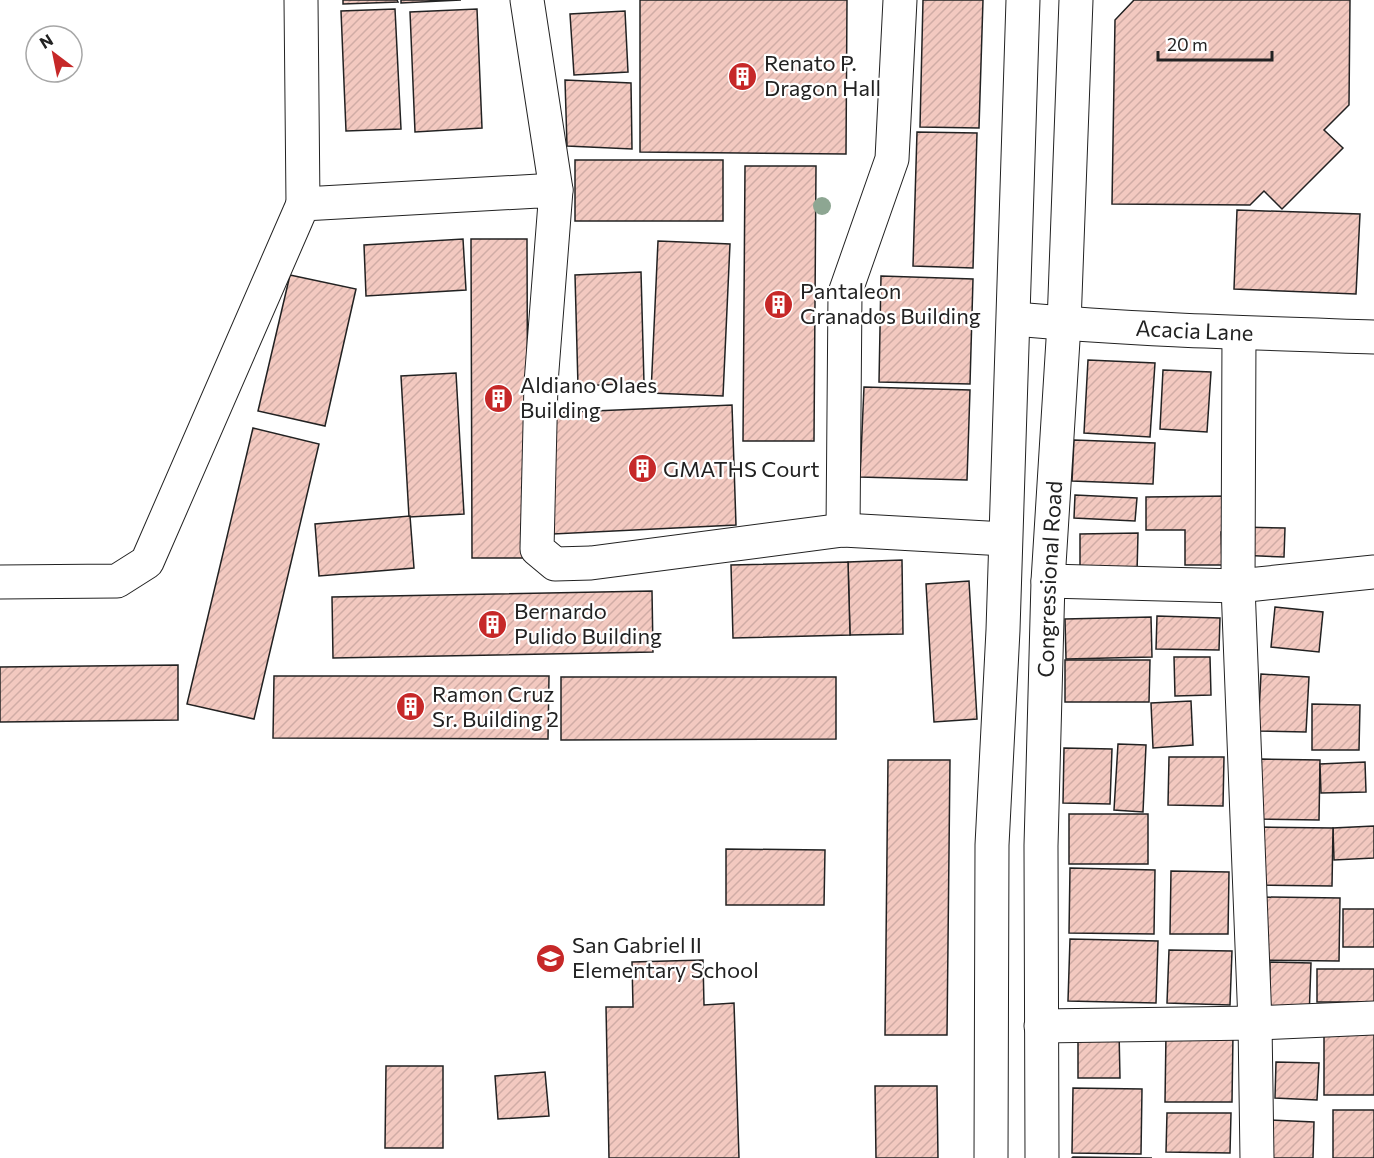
<svg xmlns="http://www.w3.org/2000/svg" width="1374" height="1158" viewBox="0 0 1374 1158" font-family="Commissioner,sans-serif">
	<style>
		.building { fill: url(#building-hatch); stroke: #222; stroke-width: 1.5 }
		.lines { fill: none; stroke-linecap: round; stroke-linejoin: round }
		.minor-casing { stroke: #222; stroke-width: 35 }
		.major-casing { stroke: #222; stroke-width: 35 }
		.minor { stroke: #fff; stroke-width: 33 }
		.major { stroke: #fff; stroke-width: 33 }
		.tree { fill: #8da692 }
		.labels { text-anchor: middle; stroke-width: 4.5; stroke-linejoin: round; paint-order: stroke }
		.poi-label { font-size: 22px; fill: #222; stroke: #fff; text-anchor: start }
		.street-label { font-size: 22px; fill: #222; stroke: #fff }
	</style>
	<defs>
		<pattern id="building-hatch" width="6" height="6" patternUnits="userSpaceOnUse" patternTransform="scale(1.5)"><rect width="6" height="6" fill="#f3c9c0"/><path d="M-1 1l2-2M0 6l6-6M5 7l2-2" fill="none" stroke="#d0aca5"/></pattern>
	</defs>
	<rect width="100%" height="100%" fill="#fff"/>
	<g class="building">
		<polygon points="343,0 397,0 398,2 343,4"/>
		<polygon points="401,0 461,0 401,3"/>
		<polygon points="640,0 847,0 846,154 640,152"/>
		<polygon points="923,0 983,0 979,128 920,127"/>
		<polygon points="1134,0 1350,0 1349,105 1324,130 1343,148 1282,209 1264,191 1250,205 1112,204 1115,20"/>
		<polygon points="395,9 401,129 346,131 341,11"/>
		<polygon points="477,9 482,128 415,132 410,12"/>
		<polygon points="625,11 628,72 574,75 570,14"/>
		<polygon points="565,80 631,83 632,149 567,146"/>
		<polygon points="917,132 977,133 973,268 913,266"/>
		<rect x="575" y="160" width="148" height="61"/>
		<polygon points="745,166 816,166 814,441 743,441"/>
		<polygon points="1237,210 1360,214 1356,294 1234,289"/>
		<polygon points="463,239 466,290 366,296 364,245"/>
		<polygon points="471,239 527,239 528,558 472,558"/>
		<polygon points="658,241 730,244 723,396 651,393"/>
		<polygon points="641,272 644,383 578,386 575,275"/>
		<polygon points="290,275 356,289 325,426 258,411"/>
		<polygon points="881,276 973,279 970,384 879,382"/>
		<polygon points="1088,360 1155,363 1150,437 1084,433"/>
		<polygon points="1163,370 1211,372 1207,432 1160,429"/>
		<polygon points="456,373 464,514 409,517 401,376"/>
		<polygon points="864,387 970,390 967,480 860,477"/>
		<polygon points="732,405 736,525 553,534 548,413"/>
		<polygon points="253,428 319,444 254,719 187,704"/>
		<polygon points="1074,440 1155,443 1153,484 1072,481"/>
		<polygon points="1075,495 1137,498 1135,521 1074,518"/>
		<polygon points="1229,496 1229,532 1221,532 1222,565 1185,565 1185,530 1146,530 1146,497"/>
		<polygon points="410,516 414,568 319,576 315,524"/>
		<polygon points="1240,527 1285,528 1284,557 1238,555"/>
		<polygon points="1138,533 1137,573 1080,573 1080,534"/>
		<polygon points="902,560 903,634 850,635 848,562"/>
		<polygon points="848,562 850,635 733,638 731,565"/>
		<polygon points="969,581 977,719 934,722 926,584"/>
		<polygon points="652,591 653,652 333,658 332,597"/>
		<polygon points="1275,607 1323,612 1319,652 1271,647"/>
		<polygon points="1157,616 1220,618 1219,650 1156,649"/>
		<polygon points="1151,617 1152,657 1066,659 1065,619"/>
		<polygon points="1174,657 1210,657 1211,695 1175,696"/>
		<polygon points="1065,660 1150,660 1149,702 1065,702"/>
		<polygon points="178,665 178,720 0,722 0,667"/>
		<polygon points="1261,674 1309,677 1306,732 1258,731"/>
		<polygon points="274,676 549,676 548,739 273,738"/>
		<polygon points="561,677 836,677 836,739 561,740"/>
		<polygon points="1191,701 1193,745 1153,748 1151,703"/>
		<polygon points="1312,704 1360,705 1359,750 1312,750"/>
		<polygon points="1118,744 1146,745 1143,812 1114,810"/>
		<polygon points="1064,748 1112,749 1110,804 1063,803"/>
		<polygon points="1169,757 1224,757 1223,806 1168,805"/>
		<polygon points="1261,759 1320,760 1319,820 1260,819"/>
		<polygon points="888,760 950,760 947,1035 885,1035"/>
		<polygon points="1365,762 1366,792 1321,793 1320,764"/>
		<rect x="1069" y="814" width="79" height="50"/>
		<polygon points="1374,826 1374,858 1334,860 1333,828"/>
		<polygon points="1260,827 1333,828 1332,886 1260,885"/>
		<polygon points="726,849 825,850 824,905 726,905"/>
		<polygon points="1070,868 1155,870 1154,934 1069,933"/>
		<polygon points="1171,871 1229,872 1228,934 1170,934"/>
		<polygon points="1261,897 1340,898 1339,961 1260,960"/>
		<rect x="1343" y="909" width="31" height="38"/>
		<polygon points="1070,939 1158,941 1156,1003 1068,1001"/>
		<polygon points="1169,950 1232,951 1230,1005 1167,1003"/>
		<polygon points="703,960 704,1005 734,1003 739,1158 609,1158 606,1007 633,1007 632,962"/>
		<polygon points="1270,962 1311,963 1309,1019 1269,1019"/>
		<rect x="1317" y="969" width="57" height="33"/>
		<rect x="1324" y="1029" width="50" height="66"/>
		<polygon points="1078,1031 1119,1031 1120,1078 1078,1078"/>
		<polygon points="1166,1034 1233,1034 1232,1102 1165,1102"/>
		<polygon points="1276,1062 1319,1063 1317,1100 1275,1098"/>
		<polygon points="386,1066 443,1066 443,1148 385,1148"/>
		<polygon points="545,1072 549,1116 498,1119 495,1076"/>
		<polygon points="875,1086 937,1086 938,1158 876,1158"/>
		<polygon points="1073,1088 1142,1089 1141,1154 1072,1153"/>
		<rect x="1333" y="1110" width="41" height="48"/>
		<polygon points="1167,1113 1231,1113 1230,1153 1166,1152"/>
		<polygon points="1268,1120 1314,1122 1313,1158 1266,1158"/>
		<polygon points="1073,1157 1152,1158 1072,1158"/>
	</g>
	<g class="lines">
		<defs>
			<g id="minor">
				<polyline points="301,0 303,204"/>
				<polyline points="527,0 556,190"/>
				<path id="s1" d="M1015 319C1134 330 1254 333 1374 337"/>
				<polyline points="1239,333 1238,586 1255,1023 1257,1158"/>
				<polyline points="843,530 845,293 892,159 900,0"/>
				<polyline points="1048,581 1238,586 1374,572"/>
				<polyline points="0,582 117,581 147,562 303,204 556,190 541,383 537,549 555,564 591,563 843,530 1005,539"/>
				<polyline points="1041,1026 1255,1023 1374,1018"/>
			</g>
			<g id="major">
				<polyline points="991,1158 992,845 1003,630 1023,0"/>
				<path id="s2" d="M1042 1158 1041 846 1048 581 1064 324 1076 0"/>
			</g>
		</defs>
		<use href="#minor" class="minor-casing"/>
		<use href="#major" class="major-casing"/>
		<use href="#minor" class="minor"/>
		<use href="#major" class="major"/>
	</g>
	<circle class="tree" cx="822" cy="206" r="9"/>
	<defs>
		<symbol id="building-disc" viewBox="-11 -11 22 22"><circle r="9.5" fill="#c62828" stroke="#fff"/><path d="M-4-6H4V6H1V3H-1V6H-4ZM-2.5-4.3h1.7v1.8h-1.7ZM.8-4.3h1.7v1.8H.8ZM-2.5-1h1.7V.8h-1.7ZM.8-1h1.7V.8H.8Z" fill="#fff"/></symbol>
		<symbol id="school-disc" viewBox="-11 -11 22 22"><circle r="9.5" fill="#c62828" stroke="#fff"/><path d="M0-5L7-2L0 1L-7-2ZM-4 1L0 2.5L4 1V4Q0 6-4 4Z" fill="#fff"/></symbol>
	</defs>
	<g fill-rule="evenodd">
		<use href="#building-disc" x="726" y="60" width="33" height="33"/>
		<use href="#building-disc" x="762" y="288" width="33" height="33"/>
		<use href="#building-disc" x="482" y="382" width="33" height="33"/>
		<use href="#building-disc" x="626" y="452" width="33" height="33"/>
		<use href="#building-disc" x="476" y="608" width="33" height="33"/>
		<use href="#building-disc" x="394" y="690" width="33" height="33"/>
		<use href="#school-disc" x="534" y="942" width="33" height="33"/>
	</g>
	<g class="labels">
		<g class="poi-label">
			<text x="764" y="71">Renato P.<tspan x="764" dy="25">Dragon Hall</tspan></text>
			<text x="800" y="299">Pantaleon<tspan x="800" dy="25">Granados Building</tspan></text>
			<text x="520" y="393">Aldiano Olaes<tspan x="520" dy="25">Building</tspan></text>
			<text x="663" y="477">GMATHS Court</text>
			<text x="514" y="619">Bernardo<tspan x="514" dy="25">Pulido Building</tspan></text>
			<text x="432" y="702">Ramon Cruz<tspan x="432" dy="25">Sr. Building 2</tspan></text>
			<text x="572" y="953">San Gabriel II<tspan x="572" dy="25">Elementary School</tspan></text>
		</g>
		<g class="street-label">
			<text dy="8" stroke="none"><textPath href="#s1" startOffset="180">Acacia Lane</textPath></text>
			<text dy="8" stroke="none"><textPath href="#s2" startOffset="579">Congressional Road</textPath></text>
		</g>
	</g>
	<g transform="translate(54 54) rotate(328)"><circle r="28" fill="#ffffff" stroke="#a7a7a7" stroke-width="1.5"/>
	<path d="M0-4.5L10 22L0 15L-10 22Z" fill="#c62828"/>
	<text y="-9" font-size="16" font-weight="bold" text-anchor="middle" fill="#222222">N</text>
	</g>
	<path d="M1158 51v9h114v-9" fill="none" stroke="#222222" stroke-width="3"/>
	<text x="1167" y="51" font-size="18" fill="#222222" stroke="#ffffff" stroke-width="4.5" paint-order="stroke">20 m</text>
</svg>
